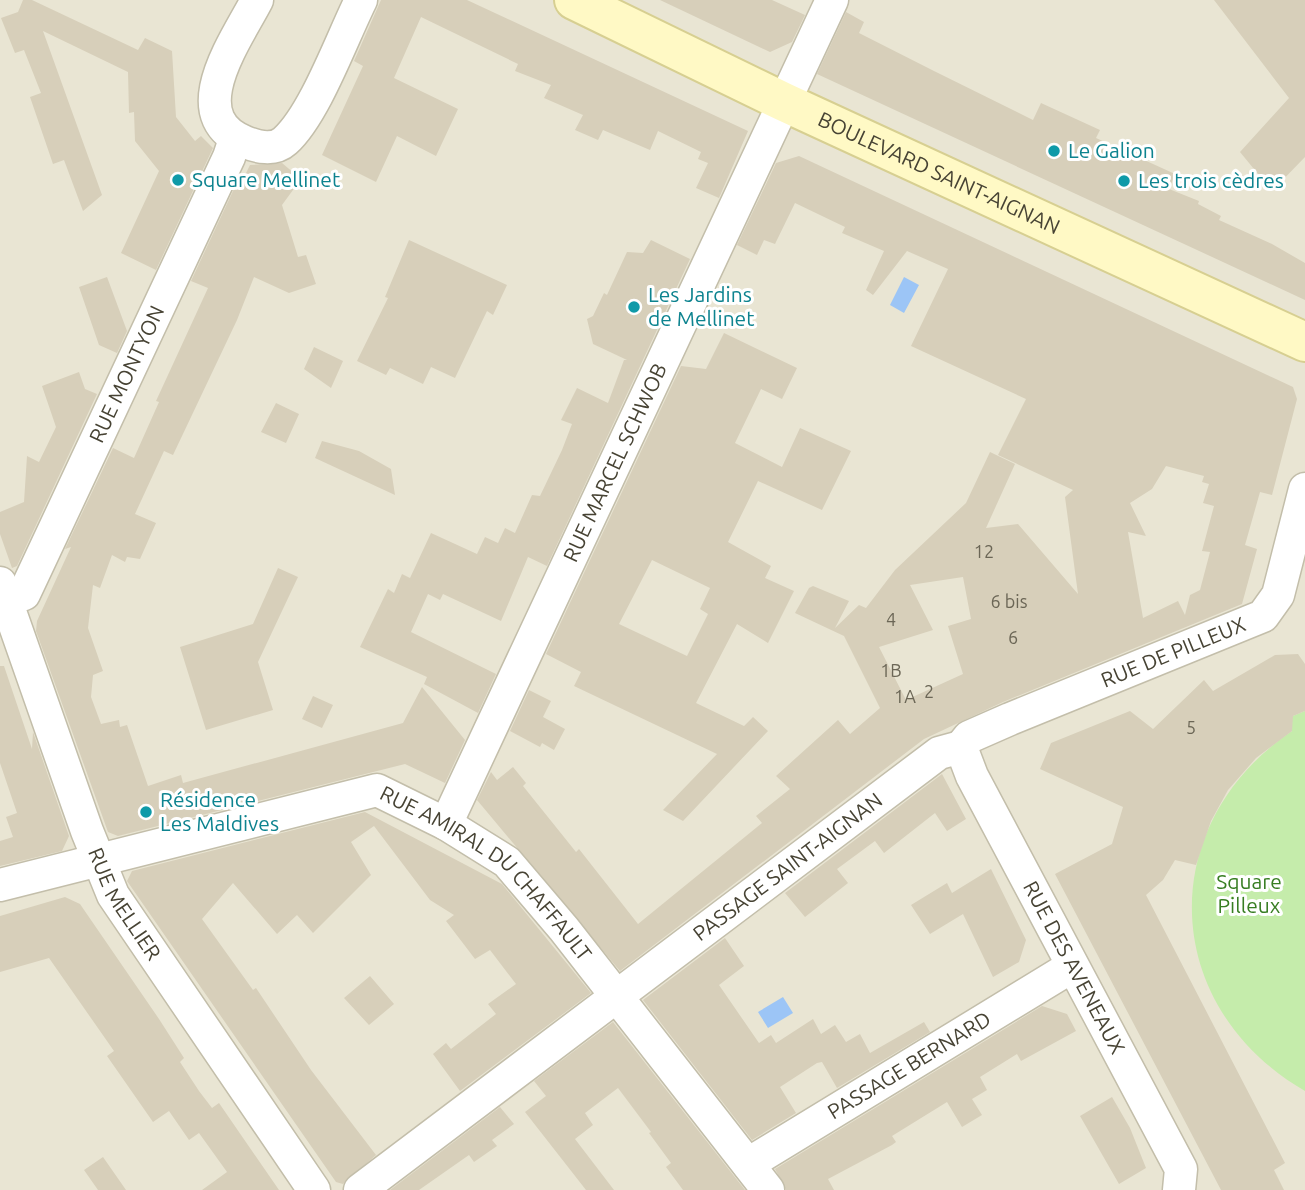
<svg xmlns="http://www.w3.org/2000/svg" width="1305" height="1190" font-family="Ubuntu,sans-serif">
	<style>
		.residential { fill: #e9e5d3 }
		.green { fill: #c5ecab }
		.water { fill: #9cc5f6 }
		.building { fill: #d7cfba; fill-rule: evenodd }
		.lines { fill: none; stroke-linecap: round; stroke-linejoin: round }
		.street-casing { stroke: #c3beaa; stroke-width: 35 }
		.secondary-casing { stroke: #d7cf91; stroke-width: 42 }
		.street { stroke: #fff; stroke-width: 32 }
		.secondary { stroke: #fff9c5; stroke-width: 38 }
		.culture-dot { fill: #0f9aa8; stroke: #fff; stroke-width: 2.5 }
		.labels { text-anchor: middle; stroke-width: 6; stroke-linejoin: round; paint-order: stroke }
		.number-label { font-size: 18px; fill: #6b6656 }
		.culture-label { font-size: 21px; fill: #0d838f; stroke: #fff; text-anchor: start }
		.street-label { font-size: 21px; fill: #474334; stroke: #fff }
		.park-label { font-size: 21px; fill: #387e23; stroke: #fff }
	</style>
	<rect width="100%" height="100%" fill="#f4f2e5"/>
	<!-- residential -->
	<path class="residential" d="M0,0H1305V1190H0Z"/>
	<!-- green -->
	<path class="green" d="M1305,711V1091C1160,1007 1153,825 1292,731L1288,718Z"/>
	<!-- water -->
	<path class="water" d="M904,277L919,285L904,313L890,305Z
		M783,997L793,1013L768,1028L758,1012Z"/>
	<!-- building -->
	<path class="building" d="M23,0H32L138,50L145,38L172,51L176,117L195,141L201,136L213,148L156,270L121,253L159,171L135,141L134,112L129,113L128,72L43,31L102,195L83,211L64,160L53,164L30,97L41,93L24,50L15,53L1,18L18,12Z
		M381,0H467L748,131L719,198L696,188L708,163L698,159L701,152L658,131L650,150L603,130L598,140L575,130L583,115L544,98L551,85L515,71L518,64L421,17L394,78L458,109L436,156L397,136L376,182L322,155L363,66L354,61Z
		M660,0H772L805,15L792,42L770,52Z
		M1214,0H1305V157L1272,191L1240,152L1289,98Z
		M846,12L864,22L859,33L934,71L1033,120L1041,103L1100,130L1096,138L1175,174L1169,189L1199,201L1198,204L1221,216L1219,220L1272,244L1305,263V300L817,74Z
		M799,156L1293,387L1297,399L1272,495L1260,492L1245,545L1257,549L1242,604L1003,702L924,739L620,971L477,800L491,772L497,780L513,767L526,783L523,786L576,852L579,849L638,924L762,823L756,816L790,789L776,776L838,720L850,734L880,708L844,636L795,613L809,588L813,586L849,601L835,628L859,605L866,608L895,570L966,503L990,452L1015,464L986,528L1018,524L1078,594L1065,497L1073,490L998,455L1026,399L911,346L948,269L907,251L873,295L866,290L884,251L842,233L845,227L795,203L775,244L764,240L757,255L737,245L776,163ZM1166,466L1204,476L1202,482L1209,484L1203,503L1214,506L1202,551L1210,552L1200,590L1190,595L1185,615L1178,601L1143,618L1128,532L1146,536L1130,503L1152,489ZM963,577L971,619L948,626L963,674L906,700L879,647L933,630L910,585Z
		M282,163L301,179L282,205L298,257L306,255L316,284L289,293L254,277L237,320L173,455L164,451L135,514L156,523L140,559L127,557L125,562L112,555L100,588L93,585L88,628L103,671L93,675L91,697L101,724L119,720L120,727L127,725L148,786L181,775L183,783L403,723L422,687L465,740L445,783L405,764L118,836L108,832L36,631L37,621L71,547L65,549L113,448L134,458L159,402L156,401L208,288L191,281L240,176L243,179L250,165Z
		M409,240L507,285L493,315L487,311L455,378L431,367L423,384L390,368L386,375L357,361L388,298L385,297Z
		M651,240L690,259L547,566L528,557L501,621L443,594L440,600L428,594L411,632L496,674L478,713L424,684L427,677L360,647L388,589L394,593L402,574L410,578L431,533L477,554L485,537L498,543L505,528L515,533L532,495L540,496L562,450L572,424L561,420L577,388L608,403L624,360H627L593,344L587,319L593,316L604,293L607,295L627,252L643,253Z
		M107,277L127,331L117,353L99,345L79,287Z
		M724,333L797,368L782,399L761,389L735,443L782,467L800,428L851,451L822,510L758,481L728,542L771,566L765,578L794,591L768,643L737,624L696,703L744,726L753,717L768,731L683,821L663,810L717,754L574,686L581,672L546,654L681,366L706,369ZM652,560L710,588L700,609L708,614L687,656L619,624Z
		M314,347L343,361L331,388L304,369Z
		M79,372L85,389L97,394L17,566L12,568L0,534V512L24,502L27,456L39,462L56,427L42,386Z
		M276,403L299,414L286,443L261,432Z
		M322,441L359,451L391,469L395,495L315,458Z
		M278,568L298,577L258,662L273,710L206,730L180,647L253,624Z
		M1298,654L1305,664V711L1293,716L1292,731L1256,758L1228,790L1211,821L1196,865L1175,860L1163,880L1146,895L1285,1163L1274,1170L1284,1190H1221L1055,874L1112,844L1123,807L1040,769L1051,743L1130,711L1153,729L1204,680L1213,691L1275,655Z
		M0,666H4L32,749L33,732L69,836L62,851L0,866V841L13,837L6,817L17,813L0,763Z
		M529,690L551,701L543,717L565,729L554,750L542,743L540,747L510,731Z
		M313,696L333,705L322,728L302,719Z
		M942,774L966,819L947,831L935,813L884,853L875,841L837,869L848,883L805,917L785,893Z
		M365,812L502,884L591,993L460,1091L433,1054L446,1043L451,1049L496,1014L488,1004L516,984L490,950L475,959L446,921L454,915L430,900L374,826L351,842L371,875L313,933L297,915L277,934L233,883L202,919L253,990L256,988L311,1070L376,1155L343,1184L336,1182L127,881L132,871Z
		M991,869L1026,940L1019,962L993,977L963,914L930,934L911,905L947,883L952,893Z
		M65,897L80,904L159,1019L184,1058L180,1062L199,1091L212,1108L219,1103L279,1190H202L227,1172L199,1133L189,1140L169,1111L153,1122L107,1056L114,1051L49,958L0,972V916Z
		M725,938L744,966L719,985L759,1043L771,1035L776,1043L813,1019L821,1034L835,1025L846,1042L860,1034L870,1053L924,1022L930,1032L837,1088L822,1062L817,1063L780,1087L796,1113L752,1140L643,1000Z
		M370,976L394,1004L369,1025L344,998Z
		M1042,1006L1067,1014L1076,1031L1021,1061L1017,1054L980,1077L987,1090L972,1099L982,1115L962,1127L947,1102L892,1136L896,1142L892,1145L828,1179L834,1190H786L775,1169Z
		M613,1022L745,1190H683L666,1167L671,1163L649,1133L651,1132L618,1088L585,1113L593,1125L575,1139L614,1190H586L525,1112L546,1096L534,1081Z
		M1112,1097L1130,1128L1146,1168L1119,1184L1080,1116Z
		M500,1107L514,1124L492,1140L497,1146L474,1162L469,1155L419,1190H390Z
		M103,1157L126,1190H98L84,1170Z"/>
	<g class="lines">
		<!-- street casing -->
		<g class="street-casing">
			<g id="street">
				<path d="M257,0C237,39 180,116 245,142C257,147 274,151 285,141C315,114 342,38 361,0"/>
				<path id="s1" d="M0,583L87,831L113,895L314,1190"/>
				<path id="s2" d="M0,602L24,594L229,157L235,139"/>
				<path id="s3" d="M961,747L972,776L1181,1169L1179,1190"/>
				<path id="s4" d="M961,747L969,737L1010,719L1263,616L1278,595L1305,489"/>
				<path id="s5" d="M446,824L832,0"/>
				<path id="s6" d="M0,885L377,790L446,824L507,862L564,929L768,1190"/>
				<path id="s7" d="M748,1164L1071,967"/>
				<path id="s8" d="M360,1190L939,753L961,747"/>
			</g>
		</g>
		<!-- secondary casing -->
		<g class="secondary-casing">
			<g id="secondary">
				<path id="s9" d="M574,0L784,102L1305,342"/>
			</g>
		</g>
		<!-- street -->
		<use href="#street" class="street"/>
		<!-- secondary -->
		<use href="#secondary" class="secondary"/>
	</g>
	<!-- markers -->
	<g class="culture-dot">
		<circle cx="1054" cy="151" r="7"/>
		<circle cx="178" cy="180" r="7"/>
		<circle cx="1124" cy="181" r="7"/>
		<circle cx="634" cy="307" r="7"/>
		<circle cx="146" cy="812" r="7"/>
	</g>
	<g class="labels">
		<!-- number labels -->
		<g class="number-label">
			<text x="984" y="558">12</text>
			<text x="1009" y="608">6 bis</text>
			<text x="891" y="626">4</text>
			<text x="1013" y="644">6</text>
			<text x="891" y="677">1B</text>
			<text x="929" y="698">2</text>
			<text x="905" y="703">1A</text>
			<text x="1191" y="734">5</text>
		</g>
		<!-- culture labels -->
		<g class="culture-label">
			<text x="1068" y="158">Le Galion</text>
			<text x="192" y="187">Square Mellinet</text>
			<text x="1138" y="188">Les trois cèdres</text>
			<text x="648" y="302">Les Jardins<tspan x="648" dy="24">de Mellinet</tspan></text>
			<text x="160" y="807">Résidence<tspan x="160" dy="24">Les Maldives</tspan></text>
		</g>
		<!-- street labels -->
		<g class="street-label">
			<text dy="7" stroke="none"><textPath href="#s9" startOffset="404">BOULEVARD SAINT-AIGNAN</textPath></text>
			<text dy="7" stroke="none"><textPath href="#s2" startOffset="268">RUE MONTYON</textPath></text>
			<text dy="7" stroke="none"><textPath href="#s5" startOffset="399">RUE MARCEL SCHWOB</textPath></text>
			<text dy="7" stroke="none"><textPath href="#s4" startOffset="234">RUE DE PILLEUX</textPath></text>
			<text dy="7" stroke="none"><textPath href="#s8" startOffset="536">PASSAGE SAINT-AIGNAN</textPath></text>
			<text dy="7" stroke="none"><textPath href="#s6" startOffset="528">RUE AMIRAL DU CHAFFAULT</textPath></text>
			<text dy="7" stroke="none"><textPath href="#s1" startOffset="345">RUE MELLIER</textPath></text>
			<text dy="7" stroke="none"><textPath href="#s3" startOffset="248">RUE DES AVENEAUX</textPath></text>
			<text dy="7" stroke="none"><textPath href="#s7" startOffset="189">PASSAGE BERNARD</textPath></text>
		</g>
		<!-- park labels -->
		<g class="park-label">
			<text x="1249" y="889">Square<tspan x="1249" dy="24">Pilleux</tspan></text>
		</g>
	</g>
</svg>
